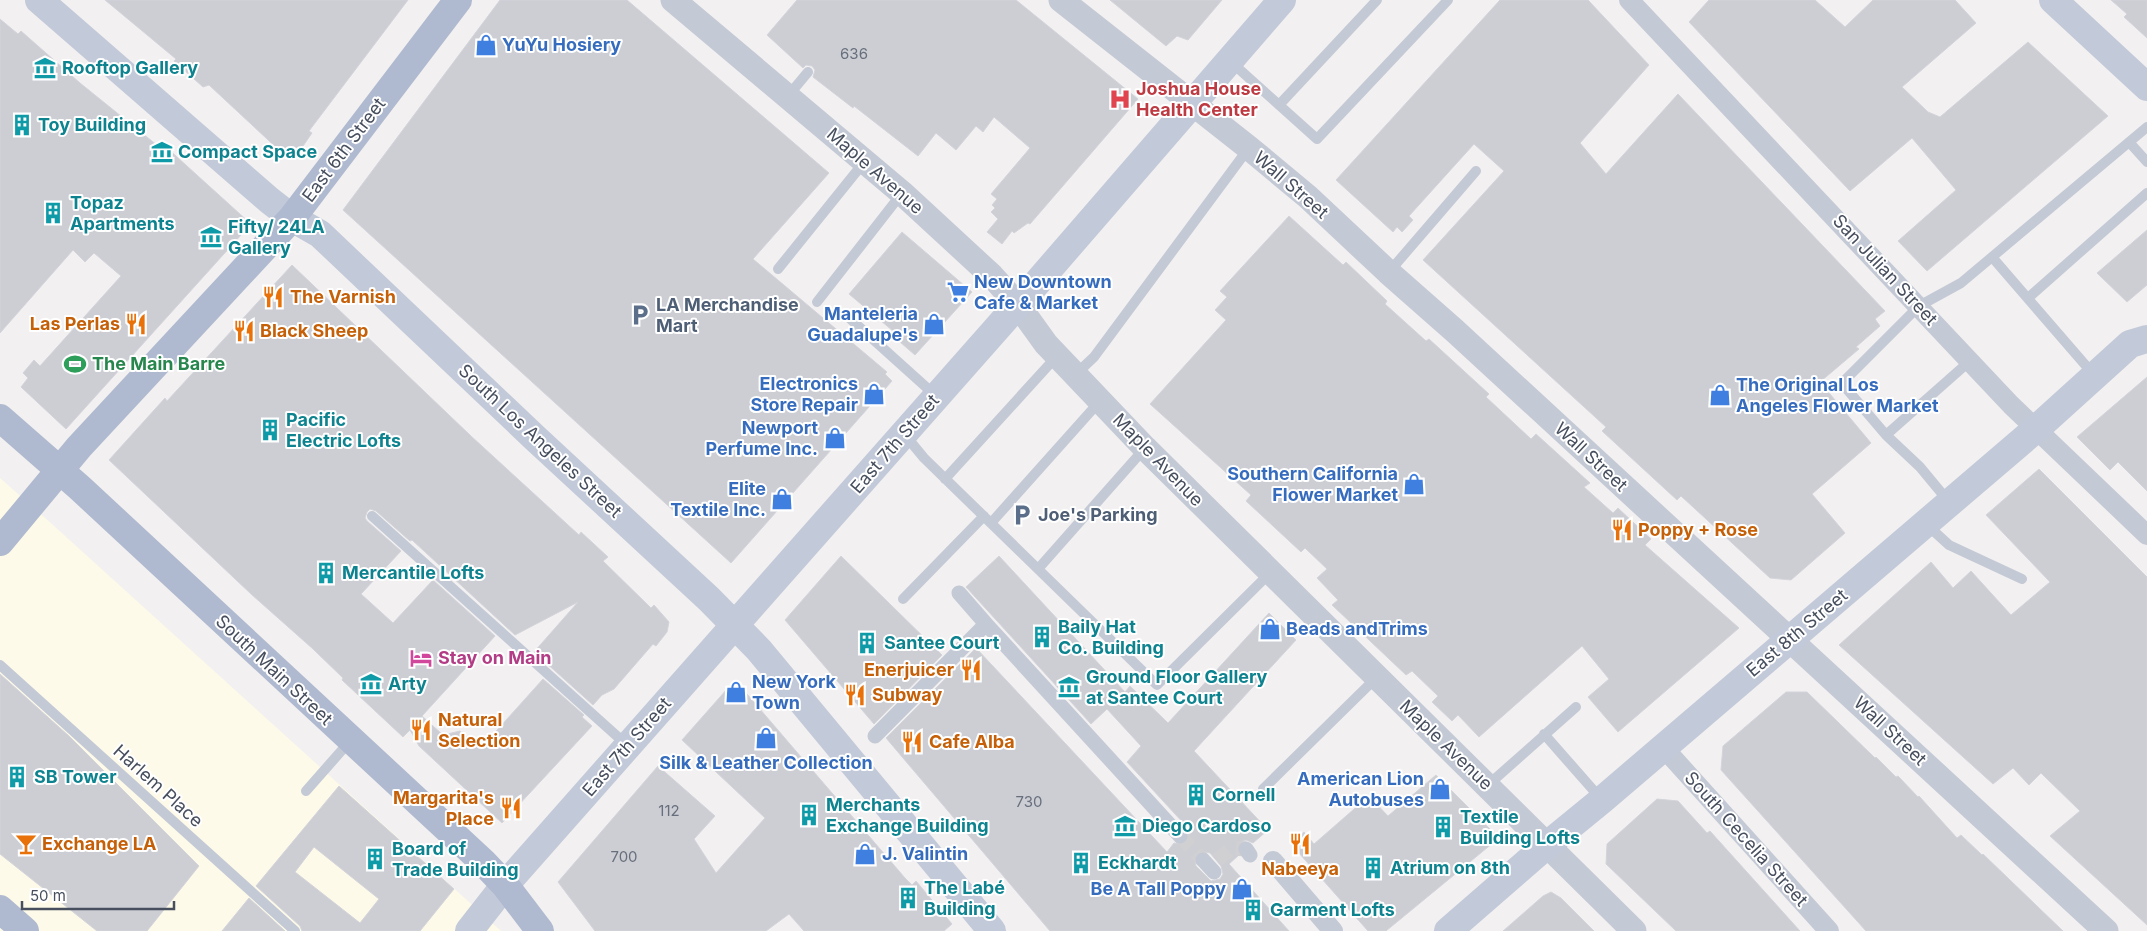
<svg xmlns="http://www.w3.org/2000/svg" width="2147" height="931" font-family="Inter,sans-serif">
	<style>
		.commercial { fill: #fdfae9 }
		.building { fill: #ccced4; stroke: #d4d4db; fill-rule: evenodd }
		.lines { fill: none; stroke-linecap: round; stroke-linejoin: round }
		.pedestrian-tunnel { stroke: #d0d0d3; stroke-width: 15; stroke-dasharray: 15 8; stroke-linecap: butt }
		.service { stroke: #c3c9d5; stroke-width: 10 }
		.pedestrian { stroke: #c3c9d5; stroke-width: 15 }
		.minor { stroke: #c3c9d5; stroke-width: 20 }
		.tertiary { stroke: #c3c9d5; stroke-width: 25 }
		.secondary { stroke: #c2c9d9; stroke-width: 28 }
		.primary { stroke: #afb9cf; stroke-width: 28 }
		.labels { text-anchor: middle; stroke-width: 4; stroke-linejoin: round; paint-order: stroke }
		.number-label { font-size: 15px; fill: #686f7c }
		.shop-label { font-size: 18px; font-weight: bold; fill: #366cbe; stroke: #fff; text-anchor: end }
		.culture-label { font-size: 18px; font-weight: bold; fill: #0d838f; stroke: #fff; text-anchor: start }
		.health-label { font-size: 18px; font-weight: bold; fill: #be3a42; stroke: #fff; text-anchor: start }
		.street-label { font-size: 18px; fill: #474f5e; stroke: #fff }
		.food-label { font-size: 18px; font-weight: bold; fill: #c56008; stroke: #fff; text-anchor: start }
		.service-label { font-size: 18px; font-weight: bold; fill: #4e5e75; stroke: #fff; text-anchor: start }
		.leisure-label { font-size: 18px; font-weight: bold; fill: #27864d; stroke: #fff; text-anchor: start }
		.hotel-label { font-size: 18px; font-weight: bold; fill: #b23c85; stroke: #fff; text-anchor: start }
	</style>
	<rect width="100%" height="100%" fill="#f2f0f0"/>
	<!-- commercial -->
	<path class="commercial" d="M0,478L53,525L501,931H0Z"/>
	<!-- building -->
	<path class="building" d="M105,0H408L309,131L312,133L301,149L281,152L209,85L203,87L174,61L176,59Z
		M500,0H627L829,173L753,259L887,372L885,374L892,381L731,563L343,210Z
		M797,0H1016L1138,99L1030,224L1028,223L1014,233L1012,231L1002,244L987,232L998,219L991,212L995,208L992,205L997,199L991,194L1030,148L994,117L983,132L976,126L956,150L936,133L918,156L854,106L853,108L813,77L815,70L812,66L806,65L803,68L767,35Z
		M1110,0H1222L1188,40L1177,36L1166,46Z
		M1500,0H1588L1649,65L1580,143L1606,174L1678,94L1885,311L1875,319L1880,326L1856,347L1859,349L1820,382L1871,443L1812,494L1845,533L1791,580L1770,578L1681,496L1677,500L1602,431L1606,427L1423,260L1504,171L1474,144L1409,216L1413,220L1402,232L1397,227L1393,232L1336,180Z
		M1709,0H1815L1845,27L1873,0H1955L1976,23L1902,87L1928,112L1940,117L2028,42L2108,116L1927,271L1898,241L1956,190L1912,138L1850,191L1689,22Z
		M2111,0H2147V38L2124,17L2127,14Z
		M0,19L18,34L21,31L80,83L163,150L166,147L251,224L66,429L21,387L28,378L23,373L34,360L40,366L121,276L94,253L85,262L73,250L0,333Z
		M1289,216L1343,265L1346,262L1387,301L1385,304L1426,341L1429,339L1489,394L1486,397L1531,439L1536,434L1590,483L1584,487L1613,513L1618,508L1651,539L1645,545L1739,628L1618,732L1588,697L1609,679L1582,646L1479,737L1458,715L1452,721L1432,702L1438,696L1412,671L1406,675L1332,605L1338,600L1317,578L1327,569L1305,548L1301,552L1246,501L1251,495L1150,404L1226,320L1215,310L1227,297L1220,291Z
		M2147,230V285L2127,302L2097,273Z
		M902,232L972,292L915,355L893,336V331L849,294Z
		M292,265L471,436L579,535L581,532L608,557L603,561L651,608L654,605L669,622L667,632L656,646L653,644L614,689L602,695L593,705L534,652L578,602L515,635L412,540L410,541L376,511L370,509L367,512L365,518L367,521L401,551L361,594L393,623L433,580L495,636L422,716L443,735L460,731L480,749L543,679L584,715L582,717L592,726L502,823L419,746L410,730L403,737L342,680L343,678L313,649L251,594L109,460L165,398L167,401Z
		M2147,377V491L2118,462L2110,470L2077,437Z
		M2039,469L2147,577V925L2050,836L2080,811L2041,773L2029,785L2013,768L1993,784L1839,645L1931,562L1953,588L1971,571L2011,615L2050,582L1986,515Z
		M841,556L942,655L874,724L785,620Z
		M999,556L1125,692L1130,686L1168,723L1269,613L1296,640L1194,751L1268,830L1253,843L1246,840L1240,842L1237,849L1239,855L1229,864L1289,931H1050L886,738L976,648L1167,852L1174,843L1182,845L1189,839V834L1186,829L1187,827L1127,762L1141,746L1107,709L1091,724L966,587ZM1201,851L1210,853L1221,866L1223,874L1220,879L1211,881L1196,866L1194,858Z
		M0,674L69,736L199,866L147,931H97L0,854Z
		M735,680L905,878L912,885L916,881L952,924L944,931H804L789,914L766,931H595L558,882L658,766L715,816L694,839L716,873L765,818L682,740Z
		M1786,692H1807L1875,758L1876,757L1896,777L1898,776L1918,797L1919,796L1957,838L1961,835L1982,855L1983,854L2063,931H1866L1721,770L1723,746Z
		M1436,775L1499,838L1386,931H1368L1290,843L1304,832L1314,844L1369,796L1388,816Z
		M339,786L454,889L420,931H302L300,926L256,886ZM314,847L379,899L360,923L295,872Z
		M1657,799L1678,801L1707,833L1710,831L1800,931H1676L1606,864L1607,844Z
		M1551,892L1561,898L1594,931H1503L1543,896Z
		M249,898L285,931H222Z"/>
	<g class="lines">
		<!-- pedestrian-tunnel -->
		<path class="pedestrian-tunnel" d="M1180,836L1203,860
			M1217,860L1232,848L1246,849"/>
		<!-- service -->
		<path class="service" d="M1230,61L1317,139L1448,0
			M788,96L808,72
			M1279,105L1377,0
			M2129,142L2147,162
			M1992,257L2094,375
			M778,269L865,161
			M1389,272L1476,171
			M2028,298L2147,193
			M817,302L902,193
			M846,315L936,396
			M1076,374L1094,357L1248,149
			M905,435L924,458L1157,685L1270,573
			M1886,435L1845,387L1846,379L1919,306L1961,283L2147,127
			M945,479L1057,356
			M1949,502L1920,467L1886,435L1971,360
			M372,516L628,746
			M991,523L1100,401
			M1926,524L1949,545L2022,579
			M1038,569L1145,448
			M903,599L984,516
			M0,665L295,931
			M1544,734L1602,800
			M1488,785L1576,707
			M1263,789L1376,678
			M306,791L350,741"/>
		<!-- pedestrian -->
		<path class="pedestrian" d="M959,593L986,624
			M875,736L986,624L1180,836
			M1246,849L1250,855
			M1203,860L1214,872"/>
		<!-- minor -->
		<path class="minor" d="M1629,0L2011,405L2147,535
			M1663,747L1829,931
			M1273,861L1333,931"/>
		<!-- tertiary -->
		<path class="tertiary" d="M673,0L902,193L992,276L1018,305L1046,344L1145,448L1634,931
			M1061,0L1249,148L1308,197L1388,272L1455,331L2106,931"/>
		<!-- secondary -->
		<path class="secondary" d="M39,0L269,200L292,218L320,234L535,438L709,599L759,650L992,931
			M2053,0L2147,87
			M469,931L505,885L1036,284L1282,0
			M1448,931L1547,845L1602,800L2036,429L2130,344L2147,339"/>
		<!-- primary -->
		<path class="primary" d="M0,418L80,488L483,862L505,885L540,931
			M0,542L79,447L292,218L458,0
			M0,909L25,931"/>
	</g>
	<!-- icons -->
	<defs>
		<g id="shop-bare" transform="scale(1.725)"><path d="M-5-2.5h2.3a2.7 3.5 0 0 1 5.4 0H5L5.5 6h-11ZM-1.5-2.5h3a1.5 2.3 0 0 0-3 0Z" fill="#3f7fe0" stroke="#fff" stroke-width="2.5" paint-order="stroke"/></g>
		<g id="museum-bare" transform="scale(1.725)"><path d="M0-6L6-3V-2H-6V-3ZM-5-1h2V3h-2ZM-1-1h2V3h-2ZM3-1h2V3H3ZM-6 4H6V6H-6Z" fill="#0f9aa8" stroke="#fff" stroke-width="2.5" paint-order="stroke"/></g>
		<g id="hospital-bare" transform="scale(1.725)"><path d="M-5-5h3v3.5h4V-5h3V5h-3V1.5h-4V5h-3Z" fill="#e0444e" stroke="#fff" stroke-width="2.5" paint-order="stroke"/></g>
		<g id="building-bare" transform="scale(1.725)"><path d="M-4-6H4V6H1V3H-1V6H-4ZM-2.5-4.3h1.7v1.8h-1.7ZM.8-4.3h1.7v1.8H.8ZM-2.5-1h1.7V.8h-1.7ZM.8-1h1.7V.8H.8Z" fill="#0f9aa8" stroke="#fff" stroke-width="2.5" paint-order="stroke"/></g>
		<g id="supermarket-bare" transform="scale(1.725)"><path d="M-6-5.5h2.5l.6 2H6L4.5 2H-2.5L-4.4-4H-6ZM-1.5 3.2a1.3 1.3 0 1 0 .1 0ZM3 3.2a1.3 1.3 0 1 0 .1 0Z" fill="#3f7fe0" stroke="#fff" stroke-width="2.5" paint-order="stroke"/></g>
		<g id="restaurant-bare" transform="scale(1.725)"><path d="M-5-6h1v4h1v-4h1v4h1v-4h1v5L-1.5 .5V6h-2V.5L-5-1ZM5-6V6H3V1.5H1.5Q1.5-4 5-6Z" fill="#e8710a" stroke="#fff" stroke-width="2.5" paint-order="stroke"/></g>
		<g id="parking-bare" transform="scale(1.725)"><path d="M-3.5-5.5H1a3.5 3.5 0 0 1 0 7H-1V5.5H-3.5ZM-1-3.4V-.6H.8a1.4 1.4 0 0 0 0-2.8Z" fill="#5c6f8a" stroke="#fff" stroke-width="2.5" paint-order="stroke"/></g>
		<g id="stadium-bare" transform="scale(1.725)"><path d="M0-5a6.5 5 0 1 0 0 10a6.5 5 0 1 0 0-10ZM-3.5-1.8h7v3.6h-7Z" fill="#2e9e5b" stroke="#fff" stroke-width="2.5" paint-order="stroke"/></g>
		<g id="hotel-bare" transform="scale(1.725)"><path d="M-6-4.5h1.5V1H6V5H4.5V3h-9V5H-6ZM-4 0a1.8 1.8 0 1 1 3.6 0ZM.5 0V-2.5h3Q6-2.5 6 0Z" fill="#d1479c" stroke="#fff" stroke-width="2.5" paint-order="stroke"/></g>
		<g id="bar-bare" transform="scale(1.725)"><path d="M-6-5H6L.8 .8V4.5H3.5V6h-7V4.5H-.8V.8Z" fill="#e8710a" stroke="#fff" stroke-width="2.5" paint-order="stroke"/></g>
	</defs>
	<g fill-rule="evenodd">
		<use href="#shop-bare" x="486" y="45"/>
		<use href="#museum-bare" x="45" y="68"/>
		<use href="#hospital-bare" x="1120" y="99"/>
		<use href="#building-bare" x="22" y="125"/>
		<use href="#museum-bare" x="162" y="152"/>
		<use href="#building-bare" x="53" y="213"/>
		<use href="#museum-bare" x="211" y="237"/>
		<use href="#supermarket-bare" x="958" y="292"/>
		<use href="#restaurant-bare" x="273" y="297"/>
		<use href="#parking-bare" x="640" y="315"/>
		<use href="#restaurant-bare" x="136" y="324"/>
		<use href="#shop-bare" x="934" y="324"/>
		<use href="#restaurant-bare" x="244" y="331"/>
		<use href="#stadium-bare" x="75" y="364"/>
		<use href="#shop-bare" x="874" y="394"/>
		<use href="#shop-bare" x="1720" y="395"/>
		<use href="#building-bare" x="270" y="430"/>
		<use href="#shop-bare" x="835" y="438"/>
		<use href="#shop-bare" x="1414" y="484"/>
		<use href="#shop-bare" x="782" y="499"/>
		<use href="#parking-bare" x="1022" y="515"/>
		<use href="#restaurant-bare" x="1622" y="530"/>
		<use href="#building-bare" x="326" y="573"/>
		<use href="#shop-bare" x="1270" y="629"/>
		<use href="#building-bare" x="1042" y="637"/>
		<use href="#building-bare" x="867" y="643"/>
		<use href="#hotel-bare" x="421" y="658"/>
		<use href="#restaurant-bare" x="971" y="670"/>
		<use href="#museum-bare" x="371" y="684"/>
		<use href="#museum-bare" x="1069" y="687"/>
		<use href="#shop-bare" x="736" y="692"/>
		<use href="#restaurant-bare" x="855" y="695"/>
		<use href="#restaurant-bare" x="421" y="730"/>
		<use href="#shop-bare" x="766" y="738"/>
		<use href="#restaurant-bare" x="912" y="742"/>
		<use href="#building-bare" x="17" y="777"/>
		<use href="#shop-bare" x="1440" y="789"/>
		<use href="#building-bare" x="1196" y="795"/>
		<use href="#restaurant-bare" x="511" y="808"/>
		<use href="#building-bare" x="809" y="815"/>
		<use href="#museum-bare" x="1125" y="826"/>
		<use href="#building-bare" x="1443" y="827"/>
		<use href="#bar-bare" x="26" y="844"/>
		<use href="#restaurant-bare" x="1300" y="844"/>
		<use href="#shop-bare" x="865" y="854"/>
		<use href="#building-bare" x="375" y="859"/>
		<use href="#building-bare" x="1081" y="863"/>
		<use href="#building-bare" x="1373" y="868"/>
		<use href="#shop-bare" x="1242" y="889"/>
		<use href="#building-bare" x="908" y="898"/>
		<use href="#building-bare" x="1253" y="910"/>
	</g>
	<g class="labels">
		<!-- number labels -->
		<g class="number-label">
			<text x="854" y="59">636</text>
			<text x="1029" y="807">730</text>
			<text x="669" y="816">112</text>
			<text x="624" y="862">700</text>
		</g>
		<!-- shop labels -->
		<g class="shop-label">
			<text x="502" y="51" text-anchor="start">YuYu Hosiery</text>
			<text x="974" y="288" text-anchor="start">New Downtown<tspan x="974" dy="21">Cafe &amp; Market</tspan></text>
			<text x="918" y="320">Manteleria<tspan x="918" dy="21">Guadalupe's</tspan></text>
			<text x="858" y="390">Electronics<tspan x="858" dy="21">Store Repair</tspan></text>
			<text x="1736" y="391" text-anchor="start">The Original Los<tspan x="1736" dy="21">Angeles Flower Market</tspan></text>
			<text x="818" y="434">Newport<tspan x="818" dy="21">Perfume Inc.</tspan></text>
			<text x="1398" y="480">Southern California<tspan x="1398" dy="21">Flower Market</tspan></text>
			<text x="766" y="495">Elite<tspan x="766" dy="21">Textile Inc.</tspan></text>
			<text x="1286" y="635" text-anchor="start">Beads andTrims</text>
			<text x="752" y="688" text-anchor="start">New York<tspan x="752" dy="21">Town</tspan></text>
			<text x="766" y="769" text-anchor="middle">Silk &amp; Leather Collection</text>
			<text x="1424" y="785">American Lion<tspan x="1424" dy="21">Autobuses</tspan></text>
			<text x="882" y="860" text-anchor="start">J. Valintin</text>
			<text x="1226" y="895">Be A Tall Poppy</text>
		</g>
		<!-- culture labels -->
		<g class="culture-label">
			<text x="62" y="74">Rooftop Gallery</text>
			<text x="38" y="131">Toy Building</text>
			<text x="178" y="158">Compact Space</text>
			<text x="70" y="209">Topaz<tspan x="70" dy="21">Apartments</tspan></text>
			<text x="228" y="233">Fifty/ 24LA<tspan x="228" dy="21">Gallery</tspan></text>
			<text x="286" y="426">Pacific<tspan x="286" dy="21">Electric Lofts</tspan></text>
			<text x="342" y="579">Mercantile Lofts</text>
			<text x="1058" y="633">Baily Hat<tspan x="1058" dy="21">Co. Building</tspan></text>
			<text x="884" y="649">Santee Court</text>
			<text x="1086" y="683">Ground Floor Gallery<tspan x="1086" dy="21">at Santee Court</tspan></text>
			<text x="388" y="690">Arty</text>
			<text x="34" y="783">SB Tower</text>
			<text x="1212" y="801">Cornell</text>
			<text x="826" y="811">Merchants<tspan x="826" dy="21">Exchange Building</tspan></text>
			<text x="1460" y="823">Textile<tspan x="1460" dy="21">Building Lofts</tspan></text>
			<text x="1142" y="832">Diego Cardoso</text>
			<text x="392" y="855">Board of<tspan x="392" dy="21">Trade Building</tspan></text>
			<text x="1098" y="869">Eckhardt</text>
			<text x="1390" y="874">Atrium on 8th</text>
			<text x="924" y="894">The Labé<tspan x="924" dy="21">Building</tspan></text>
			<text x="1270" y="916">Garment Lofts</text>
		</g>
		<!-- health labels -->
		<g class="health-label">
			<text x="1136" y="95">Joshua House<tspan x="1136" dy="21">Health Center</tspan></text>
		</g>
		<!-- street labels -->
		<g class="street-label">
			<text transform="translate(344 150) rotate(-53)" y="6">East 6th Street</text>
			<text transform="translate(875 171) rotate(41)" y="6">Maple Avenue</text>
			<text transform="translate(1291 185) rotate(41)" y="6">Wall Street</text>
			<text transform="translate(1885 270) rotate(47)" y="6">San Julian Street</text>
			<text transform="translate(540 441) rotate(43)" y="6">South Los Angeles Street</text>
			<text transform="translate(895 444) rotate(-49)" y="6">East 7th Street</text>
			<text transform="translate(1591 457) rotate(43)" y="6">Wall Street</text>
			<text transform="translate(1158 460) rotate(46)" y="6">Maple Avenue</text>
			<text transform="translate(1797 633) rotate(-40)" y="6">East 8th Street</text>
			<text transform="translate(274 670) rotate(43)" y="6">South Main Street</text>
			<text transform="translate(1890 731) rotate(43)" y="6">Wall Street</text>
			<text transform="translate(1446 745) rotate(44)" y="6">Maple Avenue</text>
			<text transform="translate(627 747) rotate(-49)" y="6">East 7th Street</text>
			<text transform="translate(158 786) rotate(42)" y="6">Harlem Place</text>
			<text transform="translate(1746 839) rotate(48)" y="6">South Cecelia Street</text>
		</g>
		<!-- food labels -->
		<g class="food-label">
			<text x="290" y="303">The Varnish</text>
			<text x="120" y="330" text-anchor="end">Las Perlas</text>
			<text x="260" y="337">Black Sheep</text>
			<text x="1638" y="536">Poppy + Rose</text>
			<text x="954" y="676" text-anchor="end">Enerjuicer</text>
			<text x="872" y="701">Subway</text>
			<text x="438" y="726">Natural<tspan x="438" dy="21">Selection</tspan></text>
			<text x="929" y="748">Cafe Alba</text>
			<text x="494" y="804" text-anchor="end">Margarita's<tspan x="494" dy="21">Place</tspan></text>
			<text x="42" y="850">Exchange LA</text>
			<text x="1300" y="875" text-anchor="middle">Nabeeya</text>
		</g>
		<!-- service labels -->
		<g class="service-label">
			<text x="656" y="311">LA Merchandise<tspan x="656" dy="21">Mart</tspan></text>
			<text x="1038" y="521">Joe's Parking</text>
		</g>
		<!-- leisure labels -->
		<g class="leisure-label">
			<text x="92" y="370">The Main Barre</text>
		</g>
		<!-- hotel labels -->
		<g class="hotel-label">
			<text x="438" y="664">Stay on Main</text>
		</g>
	</g>
	<!-- scale -->
	<path d="M22 901v8h152v-8" fill="none" stroke="#474f5e" stroke-width="2.5"/>
	<text x="30" y="901" font-size="15" fill="#474f5e" stroke="#ffffff" stroke-width="4" paint-order="stroke">50 m</text>
</svg>
